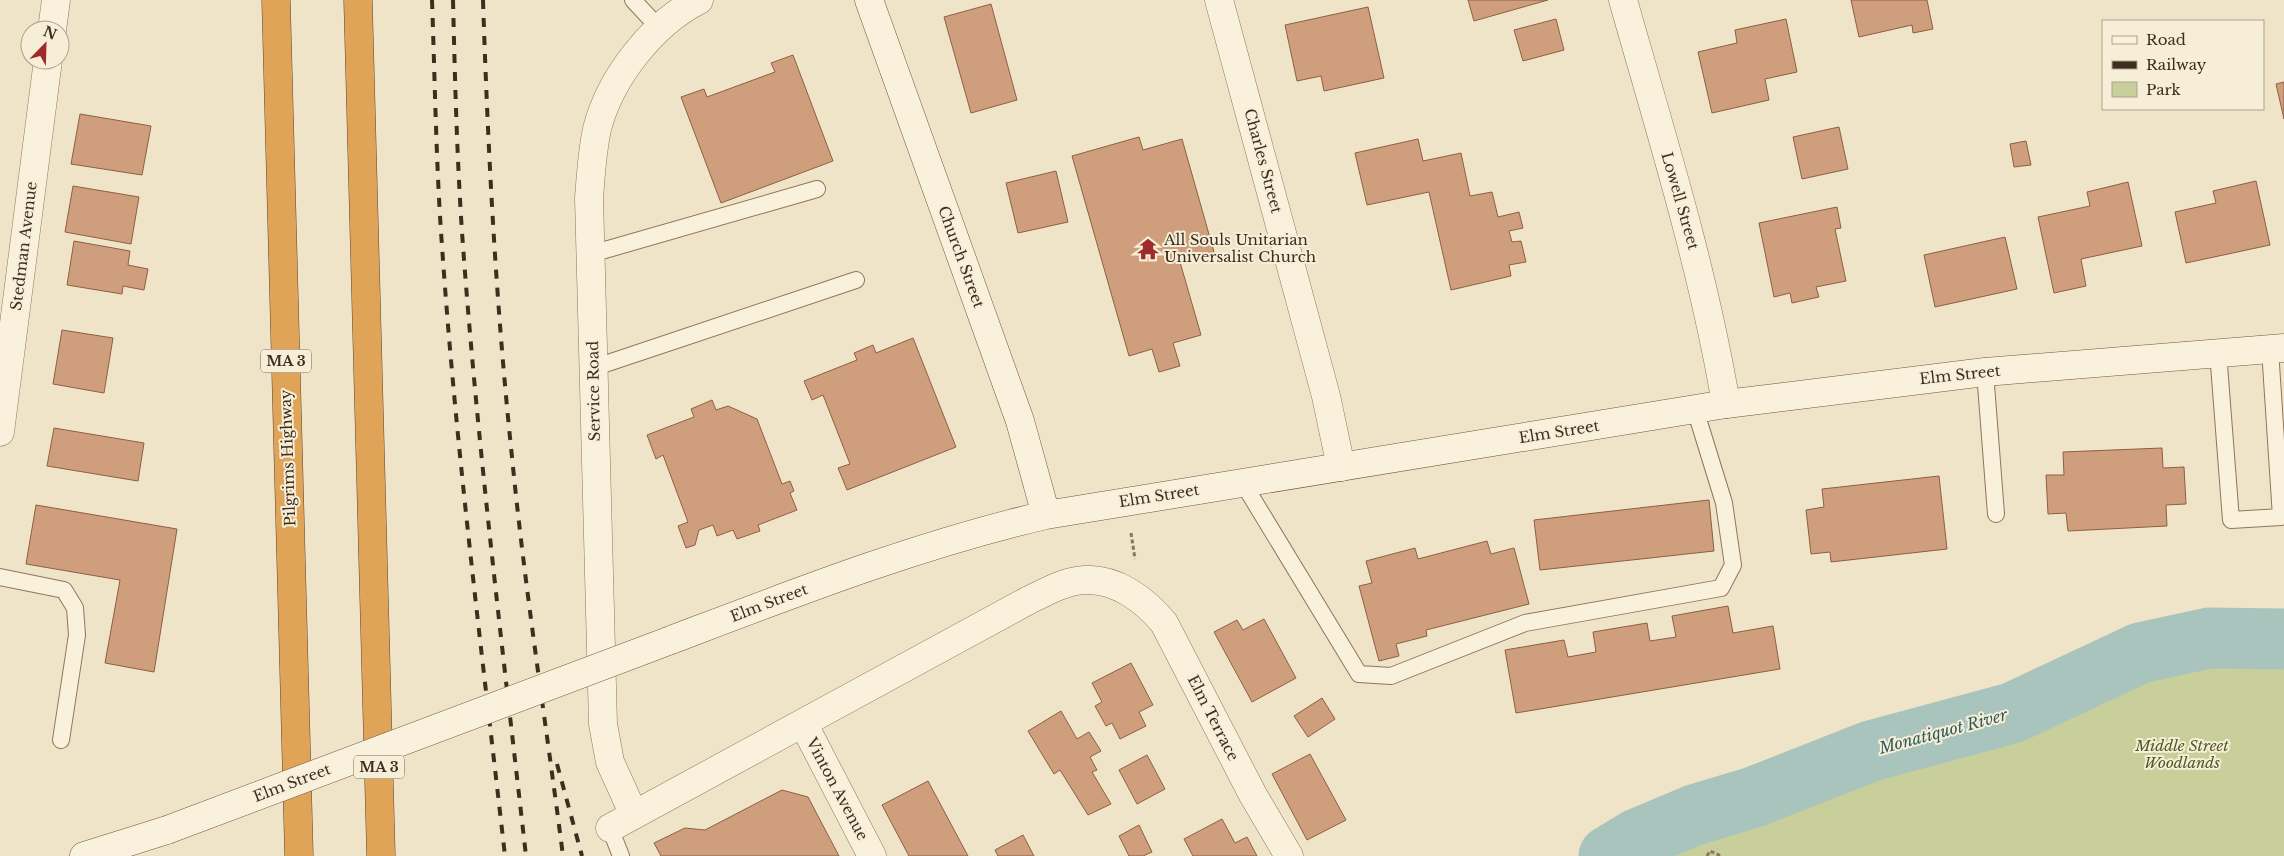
<svg xmlns="http://www.w3.org/2000/svg" width="2284" height="856" font-family="'Libre Baskerville',serif">
	<style>
		.green { fill: #c9cf9b }
		.lines { fill: none; stroke-linecap: round; stroke-linejoin: round }
		.river { stroke: #a9c4bc; stroke-width: 61 }
		.building { fill: #cf9f7d; stroke: #8d5f41 }
		.lane-casing { stroke: #8d765c; stroke-width: 18 }
		.street-casing { stroke: #8d765c; stroke-width: 29 }
		.secondary-casing { stroke: #6f573f; stroke-width: 29 }
		.highway-casing { stroke: #5b4430; stroke-width: 29 }
		.path { stroke: #8d765c; stroke-width: 3; stroke-dasharray: 4 2.5; stroke-linecap: butt }
		.lane { stroke: #faf1dc; stroke-width: 16 }
		.street { stroke: #faf1dc; stroke-width: 28 }
		.secondary { stroke: #faf1dc; stroke-width: 28 }
		.highway { stroke: #e0a458; stroke-width: 28 }
		.rail { stroke: #3d2e20; stroke-width: 4; stroke-dasharray: 9 9; stroke-linecap: butt }
		.secondary-bridge-casing { stroke: #6f573f; stroke-width: 29; stroke-linecap: butt }
		.secondary-bridge { stroke: #faf1dc; stroke-width: 28 }
		.labels { text-anchor: middle; stroke-width: 4; stroke-linejoin: round; paint-order: stroke }
		.shield { fill: #f7eed8; stroke: #756857; stroke-width: 1 }
		.shield-label { font-size: 14px; font-weight: bold; fill: #3d2e20 }
		.street-label { font-size: 15px; fill: #3d2e20; stroke: #f7eed8 }
		.poi-label { font-size: 15px; fill: #3d2e20; stroke: #f7eed8; text-anchor: start }
		.park-label { font-size: 15px; font-style: italic; fill: #4d5a26; stroke: #f7eed8 }
		.water-label { font-size: 16px; font-style: italic; fill: #2f5d5a; stroke: #f7eed8 }
	</style>
	<rect width="100%" height="100%" fill="#f0e4c8"/>
	<!-- green -->
	<path class="green" d="M2209,638L2284,639V856H1609L1871,751Z"/>
	<g class="lines">
		<!-- river -->
		<path class="river" d="M1609,856L1637,839L1694,815L1754,797L1871,751L2012,713L2140,653L2209,638L2284,639"/>
	</g>
	<!-- building -->
	<path class="building" d="M1468,0H1548L1474,21Z
		M1851,0H1927L1933,29L1913,33L1912,25L1859,37Z
		M991,4L1017,100L971,113L944,17Z
		M1368,7L1384,78L1324,91L1321,76L1297,81L1285,25Z
		M1556,19L1564,50L1523,61L1514,30Z
		M1786,19L1797,72L1765,79L1769,100L1712,113L1698,52L1737,43L1735,30Z
		M793,55L833,161L721,203L681,97L704,89L707,97L775,72L771,63Z
		M2284,82V119L2276,84Z
		M80,114L151,126L142,175L71,164Z
		M1839,127L1848,169L1802,179L1793,137Z
		M1139,137L1143,150L1182,139L1214,252L1180,262L1201,335L1173,343L1180,366L1159,372L1152,349L1129,356L1072,156Z
		M1418,139L1423,161L1461,153L1470,196L1492,192L1498,217L1519,212L1523,228L1509,231L1512,242L1521,241L1526,262L1509,265L1511,276L1451,290L1429,192L1367,205L1355,153Z
		M2026,141L2031,165L2014,167L2010,144Z
		M1056,171L1068,222L1018,233L1006,183Z
		M2256,181L2270,245L2186,263L2175,212L2216,203L2213,191Z
		M2128,182L2142,246L2081,259L2086,286L2054,293L2038,217L2090,206L2087,192Z
		M73,186L139,197L131,244L65,232Z
		M1837,207L1841,228L1835,229L1846,281L1816,287L1819,297L1792,303L1790,293L1774,297L1759,223Z
		M2005,237L2017,289L1935,307L1924,255Z
		M74,241L130,251L128,265L148,269L144,290L123,286L122,294L67,285Z
		M62,330L113,338L104,393L53,384Z
		M913,338L956,447L847,490L838,468L850,464L823,395L812,400L804,381L857,360L854,353L873,345L876,353Z
		M712,400L716,410L728,406L757,419L782,484L790,481L794,491L790,493L797,510L758,525L760,531L737,539L733,530L717,536L713,525L699,530L695,545L686,548L678,526L688,522L663,455L656,459L647,435L694,417L691,409Z
		M54,428L144,443L138,481L47,466Z
		M2162,448L2163,468L2184,467L2186,504L2166,505L2167,526L2068,531L2066,513L2048,514L2046,475H2064L2063,452Z
		M1939,476L1947,549L1831,562L1830,552L1811,554L1806,510L1824,507L1822,489Z
		M1709,500L1714,551L1540,570L1534,520Z
		M36,505L177,529L154,672L105,663L120,580L26,564Z
		M1487,541L1491,554L1514,548L1529,604L1426,630L1427,636L1396,644L1399,656L1379,661L1359,586L1372,583L1366,561L1415,548L1418,559Z
		M1728,606L1733,633L1773,626L1780,669L1516,713L1505,650L1564,640L1568,657L1596,652L1593,632L1647,623L1650,641L1676,637L1672,616Z
		M1264,619L1296,678L1252,702L1214,632L1237,620L1243,630Z
		M1131,663L1153,705L1139,712L1146,726L1120,739L1112,723L1106,726L1095,706L1102,702L1092,683Z
		M1322,698L1335,719L1308,737L1294,716Z
		M1061,711L1077,739L1089,732L1101,751L1090,757L1097,770L1092,772L1111,804L1088,815L1060,770L1054,774L1028,731Z
		M1310,754L1346,820L1307,840L1272,774Z
		M1147,755L1165,789L1137,804L1119,770Z
		M928,781L968,856H909L882,805Z
		M782,790L808,797L839,856H661L654,843L685,828L705,830Z
		M1222,819L1235,843L1247,837L1257,856H1193L1184,839Z
		M1139,825L1152,852L1143,856H1129L1119,836Z
		M1023,835L1034,856H998L995,850Z"/>
	<g class="lines">
		<!-- lane casing -->
		<g class="lane-casing">
			<path id="lane" d="M633,0L660,29
				M591,254L817,189
				M2218,352L2231,520L2281,517L2270,349
				M593,368L856,280
				M1985,372L1996,514
				M1243,483L1359,674L1391,676L1525,623L1721,588L1733,565L1724,503L1695,409
				M0,577L64,590L75,608L77,635L61,740
				M610,828L621,856"/>
		</g>
		<!-- street casing -->
		<g class="street-casing">
			<path id="street" d="M1219,0L1326,396L1341,467
				M1623,0C1661,134 1703,267 1726,404
				M52,30L56,0
				M0,432L48,60
				M803,723L872,856
				M634,815L610,762L603,724L589,198C591,174 592,152 597,129C610,78 652,24 699,0
				M610,828L1029,600C1046,592 1065,581 1084,580C1116,578 1145,600 1164,623L1253,795L1289,856"/>
		</g>
		<!-- secondary casing -->
		<g class="secondary-casing">
			<path id="secondary" d="M869,0L1020,421L1046,515
				M671,640C795,593 917,545 1046,515L1726,404L1985,372L2284,348
				M84,856L167,830"/>
		</g>
		<!-- highway casing -->
		<g class="highway-casing">
			<path id="highway" d="M276,0L299,856
				M358,0L381,856"/>
		</g>
		<!-- path -->
		<path class="path" d="M1131,533L1135,559
			M1707,856L1710,851L1721,856"/>
		<!-- lane -->
		<use href="#lane" class="lane"/>
		<!-- street -->
		<use href="#street" class="street"/>
		<!-- secondary -->
		<use href="#secondary" class="secondary"/>
		<!-- highway -->
		<use href="#highway" class="highway"/>
		<!-- rail -->
		<path class="rail" d="M432,0C435,82 436,164 442,246C456,450 482,653 505,856
			M453,0C455,82 457,164 463,246C478,450 503,653 526,856
			M483,0C488,153 496,305 512,457C525,590 546,723 563,856
			M557,764L582,856"/>
		<!-- secondary-bridge casing -->
		<g class="secondary-bridge-casing">
			<path id="secondary-bridge" d="M167,830L671,640"/>
		</g>
		<!-- secondary-bridge -->
		<use href="#secondary-bridge" class="secondary-bridge"/>
	</g>
	<!-- icons -->
	<defs>
		<g id="temple-bare" transform="scale(1.725)"><path d="M0-6L5-2H3V0L6.5 2.5H4V6H1.5V3h-3V6H-4V2.5H-6.5L-3 0V-2H-5Z" fill="#9e2a2b" stroke="#f7eed8" stroke-width="2.5" paint-order="stroke"/></g>
	</defs>
	<g fill-rule="evenodd">
		<use href="#temple-bare" x="1148" y="249"/>
	</g>
	<g class="labels">
		<!-- shield labels -->
		<g class="shield">
			<rect x="261" y="349.5" width="50" height="23" rx="4"/>
			<rect x="354" y="755.5" width="50" height="23" rx="4"/>
		</g>
		<g class="shield-label">
			<text x="286" y="366">MA 3</text>
			<text x="379" y="772">MA 3</text>
		</g>
		<!-- street labels -->
		<g class="street-label">
			<text transform="translate(1263 161) rotate(75)" y="5">Charles Street</text>
			<text transform="translate(1680 201) rotate(74)" y="5">Lowell Street</text>
			<text transform="translate(24 246) rotate(-83)" y="5">Stedman Avenue</text>
			<text transform="translate(961 257) rotate(70)" y="5">Church Street</text>
			<text transform="translate(1960 375) rotate(-6)" y="5">Elm Street</text>
			<text transform="translate(594 391) rotate(-91)" y="5">Service Road</text>
			<text transform="translate(1559 432) rotate(-9)" y="5">Elm Street</text>
			<text transform="translate(288 458) rotate(-92)" y="5">Pilgrims Highway</text>
			<text transform="translate(1159 496) rotate(-9)" y="5">Elm Street</text>
			<text transform="translate(769 603) rotate(-21)" y="5">Elm Street</text>
			<text transform="translate(1213 718) rotate(63)" y="5">Elm Terrace</text>
			<text transform="translate(292 783) rotate(-21)" y="5">Elm Street</text>
			<text transform="translate(837 789) rotate(62)" y="5">Vinton Avenue</text>
		</g>
		<!-- poi labels -->
		<g class="poi-label">
			<text x="1164" y="245">All Souls Unitarian<tspan x="1164" dy="17">Universalist Church</tspan></text>
		</g>
		<!-- park labels -->
		<g class="park-label">
			<text x="2182" y="751">Middle Street<tspan x="2182" dy="17">Woodlands</tspan></text>
		</g>
		<!-- water labels -->
		<g class="water-label">
			<text transform="translate(1943 731) rotate(-15)" y="6">Monatiquot River</text>
		</g>
	</g>
	<!-- legend -->
	<rect x="2102" y="20" width="162" height="90" fill="#f7eed8" stroke="#ada18e"/>
	<rect x="2112" y="36" width="25" height="8" fill="#faf1dc" stroke="#ada18e"/>
	<text x="2146" y="45" font-size="15" fill="#3d2e20">Road</text>
	<rect x="2112" y="61" width="25" height="8" fill="#3d2e20" stroke="#ada18e"/>
	<text x="2146" y="70" font-size="15" fill="#3d2e20">Railway</text>
	<rect x="2112" y="82" width="25" height="15" fill="#c9cf9b" stroke="#ada18e"/>
	<text x="2146" y="95" font-size="15" fill="#3d2e20">Park</text>
	<!-- north arrow -->
	<g transform="translate(45 45) rotate(23)"><circle r="24" fill="#f7eed8" stroke="#ada18e"/>
	<path d="M0-4L9 19L0 12L-9 19Z" fill="#9e2a2b"/>
	<text y="-8" font-size="14" font-weight="bold" text-anchor="middle" fill="#3d2e20">N</text>
	</g>
</svg>
